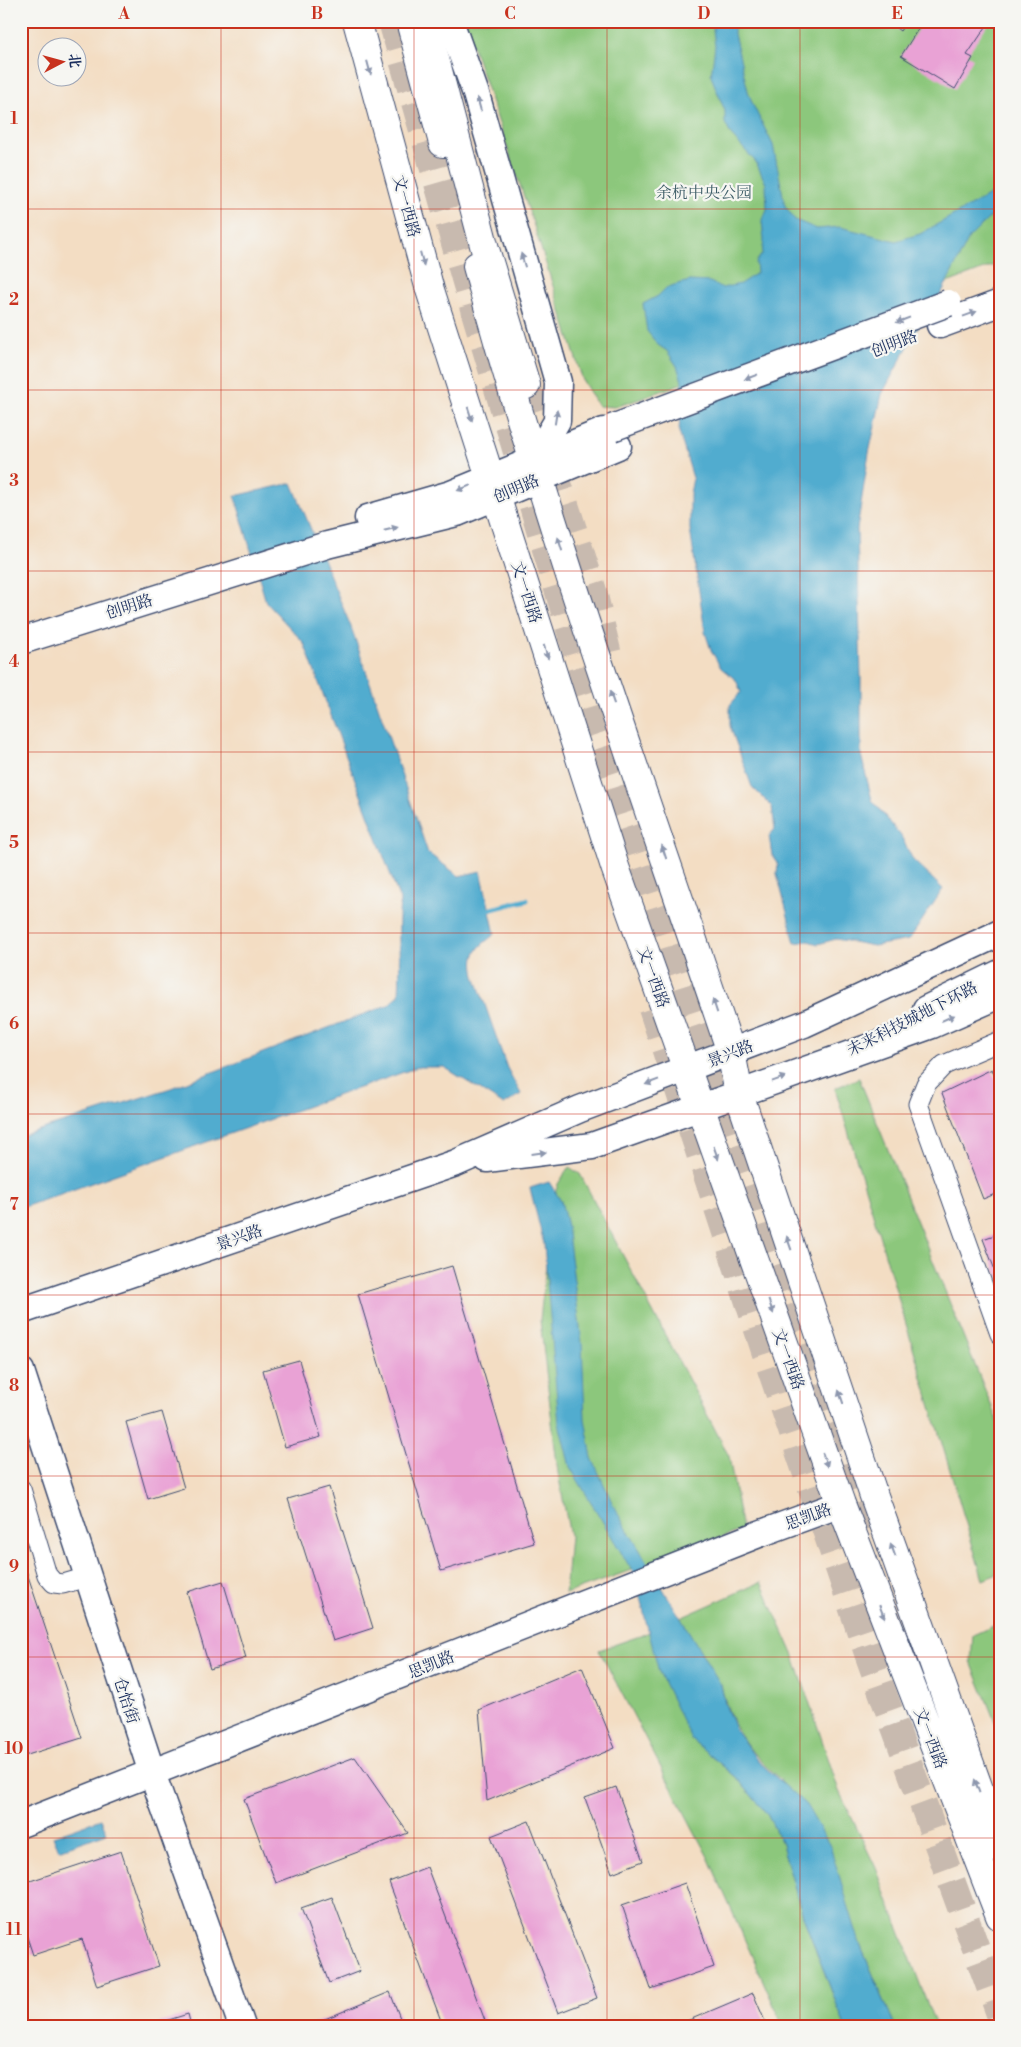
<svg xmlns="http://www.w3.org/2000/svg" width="1021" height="2047" font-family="'Libre Bodoni','Noto Serif SC',serif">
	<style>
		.green { fill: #8cc77c; stroke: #547b6d }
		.water { fill: #51accf; stroke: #366e96 }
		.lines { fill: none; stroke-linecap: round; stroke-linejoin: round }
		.stream { stroke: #51accf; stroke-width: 5 }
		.building { fill: #e9a2d5 }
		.highway-tunnel { stroke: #c8baaf; stroke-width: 28; stroke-dasharray: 28 14; stroke-linecap: butt }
		.street-casing { stroke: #3b496d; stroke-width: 21 }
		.secondary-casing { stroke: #3b496d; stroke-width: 29 }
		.primary-casing { stroke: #3b496d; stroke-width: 30 }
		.highway-casing { stroke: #3b496d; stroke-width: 30 }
		.street { stroke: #fff; stroke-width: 19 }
		.secondary { stroke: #fff; stroke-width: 26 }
		.primary { stroke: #fff; stroke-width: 28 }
		.highway { stroke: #fff; stroke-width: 28 }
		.secondary-bridge-casing { stroke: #3b496d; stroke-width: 29; stroke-linecap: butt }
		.secondary-bridge { stroke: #fff; stroke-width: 26 }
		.oneway { fill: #8d97ae }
		.grid { fill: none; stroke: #c8321e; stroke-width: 1; stroke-opacity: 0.55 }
		.labels { text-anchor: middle; stroke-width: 4.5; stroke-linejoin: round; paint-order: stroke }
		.park-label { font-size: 16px; fill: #3d5d67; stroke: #f6f6f2 }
		.street-label { font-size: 16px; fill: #1b2f5e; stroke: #f6f6f2 }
		.neatline { fill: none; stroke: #c8321e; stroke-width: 2 }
		.grid-label { font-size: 16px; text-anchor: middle; font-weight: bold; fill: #c8321e }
	</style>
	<rect width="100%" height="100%" fill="#f6f6f2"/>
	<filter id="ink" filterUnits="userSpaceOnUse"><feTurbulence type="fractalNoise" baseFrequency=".02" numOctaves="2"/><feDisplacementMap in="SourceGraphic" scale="10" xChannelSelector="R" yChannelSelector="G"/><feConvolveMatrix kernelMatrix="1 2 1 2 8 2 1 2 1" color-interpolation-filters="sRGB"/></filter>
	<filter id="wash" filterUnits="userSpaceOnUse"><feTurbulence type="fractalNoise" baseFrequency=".0096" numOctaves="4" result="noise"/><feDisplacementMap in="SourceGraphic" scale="20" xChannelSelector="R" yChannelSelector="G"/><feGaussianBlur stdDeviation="1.12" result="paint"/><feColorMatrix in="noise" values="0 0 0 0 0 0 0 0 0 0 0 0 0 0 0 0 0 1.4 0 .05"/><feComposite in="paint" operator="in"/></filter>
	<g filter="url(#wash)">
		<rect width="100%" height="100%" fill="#f3ddc3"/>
		<!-- green -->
		<path class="green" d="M464,21H1000V263L643,398L615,407L598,406L583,381L534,226Z
			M859,1078L1000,1427V1573L983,1580L835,1088Z
			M569,1167L580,1174L729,1456L742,1530L565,1594L570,1536L558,1473L540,1320L553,1200L558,1184Z
			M761,1582L794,1656L839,1791L876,1868L936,2026H895L861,1947L780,1779C748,1752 730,1726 721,1685L691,1739L737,1778L767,1814L781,1841L804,1919L845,2026H783L708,1857L599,1650L640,1636Z
			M1000,1623V1734L971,1662L973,1635Z"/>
		<!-- water -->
		<path class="water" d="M712,21H734V34L748,91L753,105L773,145L785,206L795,220L817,229L840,227L896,241L920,234L1000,189V212L988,219L969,238L942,292L920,324L882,394L869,453L857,529L861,678V755L872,800L901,836L913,860L943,889L909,940L874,946L836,939L818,944L808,941L795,943L777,874L778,864L772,855L769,836L775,829L772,807L752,787L730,726V705L741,692L736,680L721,668L711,650L705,632L690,529V494L693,478L679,432L682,381L677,366L667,351L658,345L647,331L643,304L658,296L666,288L674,285L690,281L710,282L722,288L740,284L757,273L756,262L762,254L764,240L762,221L767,210L766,184L756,162L731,135L725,123V111L711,76L715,46Z
			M292,483L351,627L428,853L459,876L481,871L495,934C477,948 470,953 475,976L507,1068L521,1094L504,1105L444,1067H418L21,1208V1136L171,1088L388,1005L399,995C401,963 397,932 400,900L304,643L266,602L235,496Z
			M549,1182L561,1201L567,1226L582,1343L585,1419L592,1458L615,1509L721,1685L725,1704L735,1729L757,1760L806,1805L830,1846L861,1947L895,2026H845L804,1919L781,1841L767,1814L737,1778L691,1739L659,1672L634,1574L570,1467L559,1423L544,1244L530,1188Z
			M101,1819L107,1833L59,1850L53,1836Z"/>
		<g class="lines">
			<!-- stream -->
			<path class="stream" d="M484,911L527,900"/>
		</g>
		<g id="blocks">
			<!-- building -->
			<path class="building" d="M887,21H907L900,31Z
				M923,21H990L967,55L973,58L955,89L901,56Z
				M992,1069L1000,1090V1192L983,1199L942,1093Z
				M1000,1233V1283L983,1239Z
				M452,1266L534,1543L441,1571L358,1294Z
				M299,1360L321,1437L285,1447L263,1370Z
				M162,1412L184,1488L148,1499L126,1422Z
				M329,1487L373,1628L333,1641L288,1499Z
				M21,1555L82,1738L21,1757Z
				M223,1581L246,1658L210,1669L187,1592Z
				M582,1667L615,1748L487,1801L479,1710Z
				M355,1757L408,1833L276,1883L244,1799Z
				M616,1787L643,1861L612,1873L585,1798Z
				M529,1821L597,1998L558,2013L491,1836Z
				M121,1851L159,1966L97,1986L82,1939L33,1955L21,1919V1884Z
				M427,1867L487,2026H443L389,1882Z
				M685,1883L714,1967L651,1989L622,1905Z
				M332,1897L360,1971L329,1983L301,1908Z
				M390,1992L403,2026H308Z
				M753,1993L767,2026H675Z
				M188,2014L191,2026H152V2025Z"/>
		</g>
	</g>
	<g filter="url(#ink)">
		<use href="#blocks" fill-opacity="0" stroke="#3b496d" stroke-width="1"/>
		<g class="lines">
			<!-- highway-tunnel -->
			<path class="highway-tunnel" d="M392,21L466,282L600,729L695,1023L868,1541
				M526,385L593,591L610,664
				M652,1008L770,1366L869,1656L1000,2014"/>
			<!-- street casing -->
			<g class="street-casing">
				<path id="street" d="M1000,1041L944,1065L926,1084L918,1104L1000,1334
					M21,1489L47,1575L54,1583L63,1584L87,1577"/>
			</g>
			<!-- secondary casing -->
			<g class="secondary-casing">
				<path id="secondary" d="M450,21L476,94L558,382L557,421L534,460
					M940,325L1000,303
					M368,518L451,494L604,431
					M21,641L327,545L457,513L618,446
					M926,1009L1000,973
					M487,1159L592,1146L932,1025L1000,995
					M21,1311L456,1163L580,1109L804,1024L1000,933
					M21,1371L152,1773L242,2026
					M21,1824L759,1534L841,1504"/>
			</g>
			<!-- primary casing -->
			<g class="primary-casing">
				<path id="primary" d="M357,21L430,290L615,867L841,1504L1000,1916
					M410,21L443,143
					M477,266C549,532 643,791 731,1052L739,1094L874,1496L1000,1848"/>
			</g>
			<!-- highway casing -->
			<g class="highway-casing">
				<path id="highway" d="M425,21L485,249L526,385"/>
			</g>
			<!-- street -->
			<use href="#street" class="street"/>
			<!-- secondary -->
			<use href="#secondary" class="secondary"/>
			<!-- primary -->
			<use href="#primary" class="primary"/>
			<!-- highway -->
			<use href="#highway" class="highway"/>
			<!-- secondary-bridge casing -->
			<g class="secondary-bridge-casing">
				<path id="secondary-bridge" d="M612,428L948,303"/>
			</g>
			<!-- secondary-bridge -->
			<use href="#secondary-bridge" class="secondary-bridge"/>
		</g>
		<!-- one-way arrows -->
		<defs><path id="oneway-solid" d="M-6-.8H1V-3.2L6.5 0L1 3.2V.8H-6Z" transform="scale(1.25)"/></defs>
		<g class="oneway">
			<use href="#oneway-solid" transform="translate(369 68) rotate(75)"/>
			<use href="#oneway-solid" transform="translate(479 104) rotate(-106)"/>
			<use href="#oneway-solid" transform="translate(422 259) rotate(75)"/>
			<use href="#oneway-solid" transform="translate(523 260) rotate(-106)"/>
			<use href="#oneway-solid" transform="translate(970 314) rotate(-20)"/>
			<use href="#oneway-solid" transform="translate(903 320) rotate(159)"/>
			<use href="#oneway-solid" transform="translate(751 377) rotate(159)"/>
			<use href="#oneway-solid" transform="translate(470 414) rotate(72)"/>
			<use href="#oneway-solid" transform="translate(556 417) rotate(-81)"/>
			<use href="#oneway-solid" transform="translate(464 488) rotate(158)"/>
			<use href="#oneway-solid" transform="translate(391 529) rotate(-14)"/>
			<use href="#oneway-solid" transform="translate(560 544) rotate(-107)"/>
			<use href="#oneway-solid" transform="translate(546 652) rotate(72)"/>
			<use href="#oneway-solid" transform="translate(612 698) rotate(-109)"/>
			<use href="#oneway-solid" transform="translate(664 852) rotate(-108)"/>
			<use href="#oneway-solid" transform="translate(715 1006) rotate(-108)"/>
			<use href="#oneway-solid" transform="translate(948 1018) rotate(-24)"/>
			<use href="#oneway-solid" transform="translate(779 1079) rotate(-20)"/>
			<use href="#oneway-solid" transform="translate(652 1082) rotate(159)"/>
			<use href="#oneway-solid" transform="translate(539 1153) rotate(-7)"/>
			<use href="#oneway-solid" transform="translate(716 1153) rotate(70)"/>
			<use href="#oneway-solid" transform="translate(789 1243) rotate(-109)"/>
			<use href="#oneway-solid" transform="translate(771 1307) rotate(70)"/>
			<use href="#oneway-solid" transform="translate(841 1397) rotate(-109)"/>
			<use href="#oneway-solid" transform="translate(825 1460) rotate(70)"/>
			<use href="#oneway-solid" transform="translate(893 1550) rotate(-110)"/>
			<use href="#oneway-solid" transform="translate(882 1612) rotate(69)"/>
			<use href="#oneway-solid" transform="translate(977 1786) rotate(-110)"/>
		</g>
	</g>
	<!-- grid -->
	<path class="grid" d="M221,21V2026M414,21V2026M607,21V2026M800,21V2026M21,209H1000M21,390H1000M21,571H1000M21,752H1000M21,933H1000M21,1114H1000M21,1295H1000M21,1476H1000M21,1657H1000M21,1838H1000"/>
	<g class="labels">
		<!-- park labels -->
		<g class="park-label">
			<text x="704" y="198">余杭中央公园</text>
		</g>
		<!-- street labels -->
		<g class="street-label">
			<text transform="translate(407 206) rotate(75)" y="6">文一西路</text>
			<text transform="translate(894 343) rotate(-21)" y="6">创明路</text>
			<text transform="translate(516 488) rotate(-23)" y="6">创明路</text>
			<text transform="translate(527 592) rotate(72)" y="6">文一西路</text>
			<text transform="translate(129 606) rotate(-18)" y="6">创明路</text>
			<text transform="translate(654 977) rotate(70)" y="6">文一西路</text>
			<text transform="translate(912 1018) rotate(-27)" y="6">未来科技城地下环路</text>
			<text transform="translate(730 1053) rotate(-21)" y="6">景兴路</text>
			<text transform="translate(239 1237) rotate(-19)" y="6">景兴路</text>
			<text transform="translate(789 1359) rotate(70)" y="6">文一西路</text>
			<text transform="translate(808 1516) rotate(-20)" y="6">思凯路</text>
			<text transform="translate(431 1664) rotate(-22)" y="6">思凯路</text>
			<text transform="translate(127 1700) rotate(72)" y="6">仓怡街</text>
			<text transform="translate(931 1738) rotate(69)" y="6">文一西路</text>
		</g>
	</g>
	<!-- margin -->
	<rect width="1021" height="2047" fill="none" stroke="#f6f6f2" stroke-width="55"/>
	<!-- north arrow -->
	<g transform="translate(62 62) rotate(84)"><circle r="24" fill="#f6f6f2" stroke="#9ea6b7"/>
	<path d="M0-4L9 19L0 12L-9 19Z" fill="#c8321e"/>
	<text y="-8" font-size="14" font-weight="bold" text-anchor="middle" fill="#1b2f5e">北</text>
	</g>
	<rect x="28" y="28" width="966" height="1992" class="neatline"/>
	<g class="grid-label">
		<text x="124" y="19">A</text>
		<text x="317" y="19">B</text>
		<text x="510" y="19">C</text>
		<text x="704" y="19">D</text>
		<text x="897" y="19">E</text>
		<text x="14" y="124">1</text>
		<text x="14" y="305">2</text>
		<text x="14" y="486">3</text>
		<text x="14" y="667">4</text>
		<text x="14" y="848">5</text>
		<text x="14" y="1029">6</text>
		<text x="14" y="1210">7</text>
		<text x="14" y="1391">8</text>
		<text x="14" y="1572">9</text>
		<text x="14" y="1754">10</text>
		<text x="14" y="1935">11</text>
	</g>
</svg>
